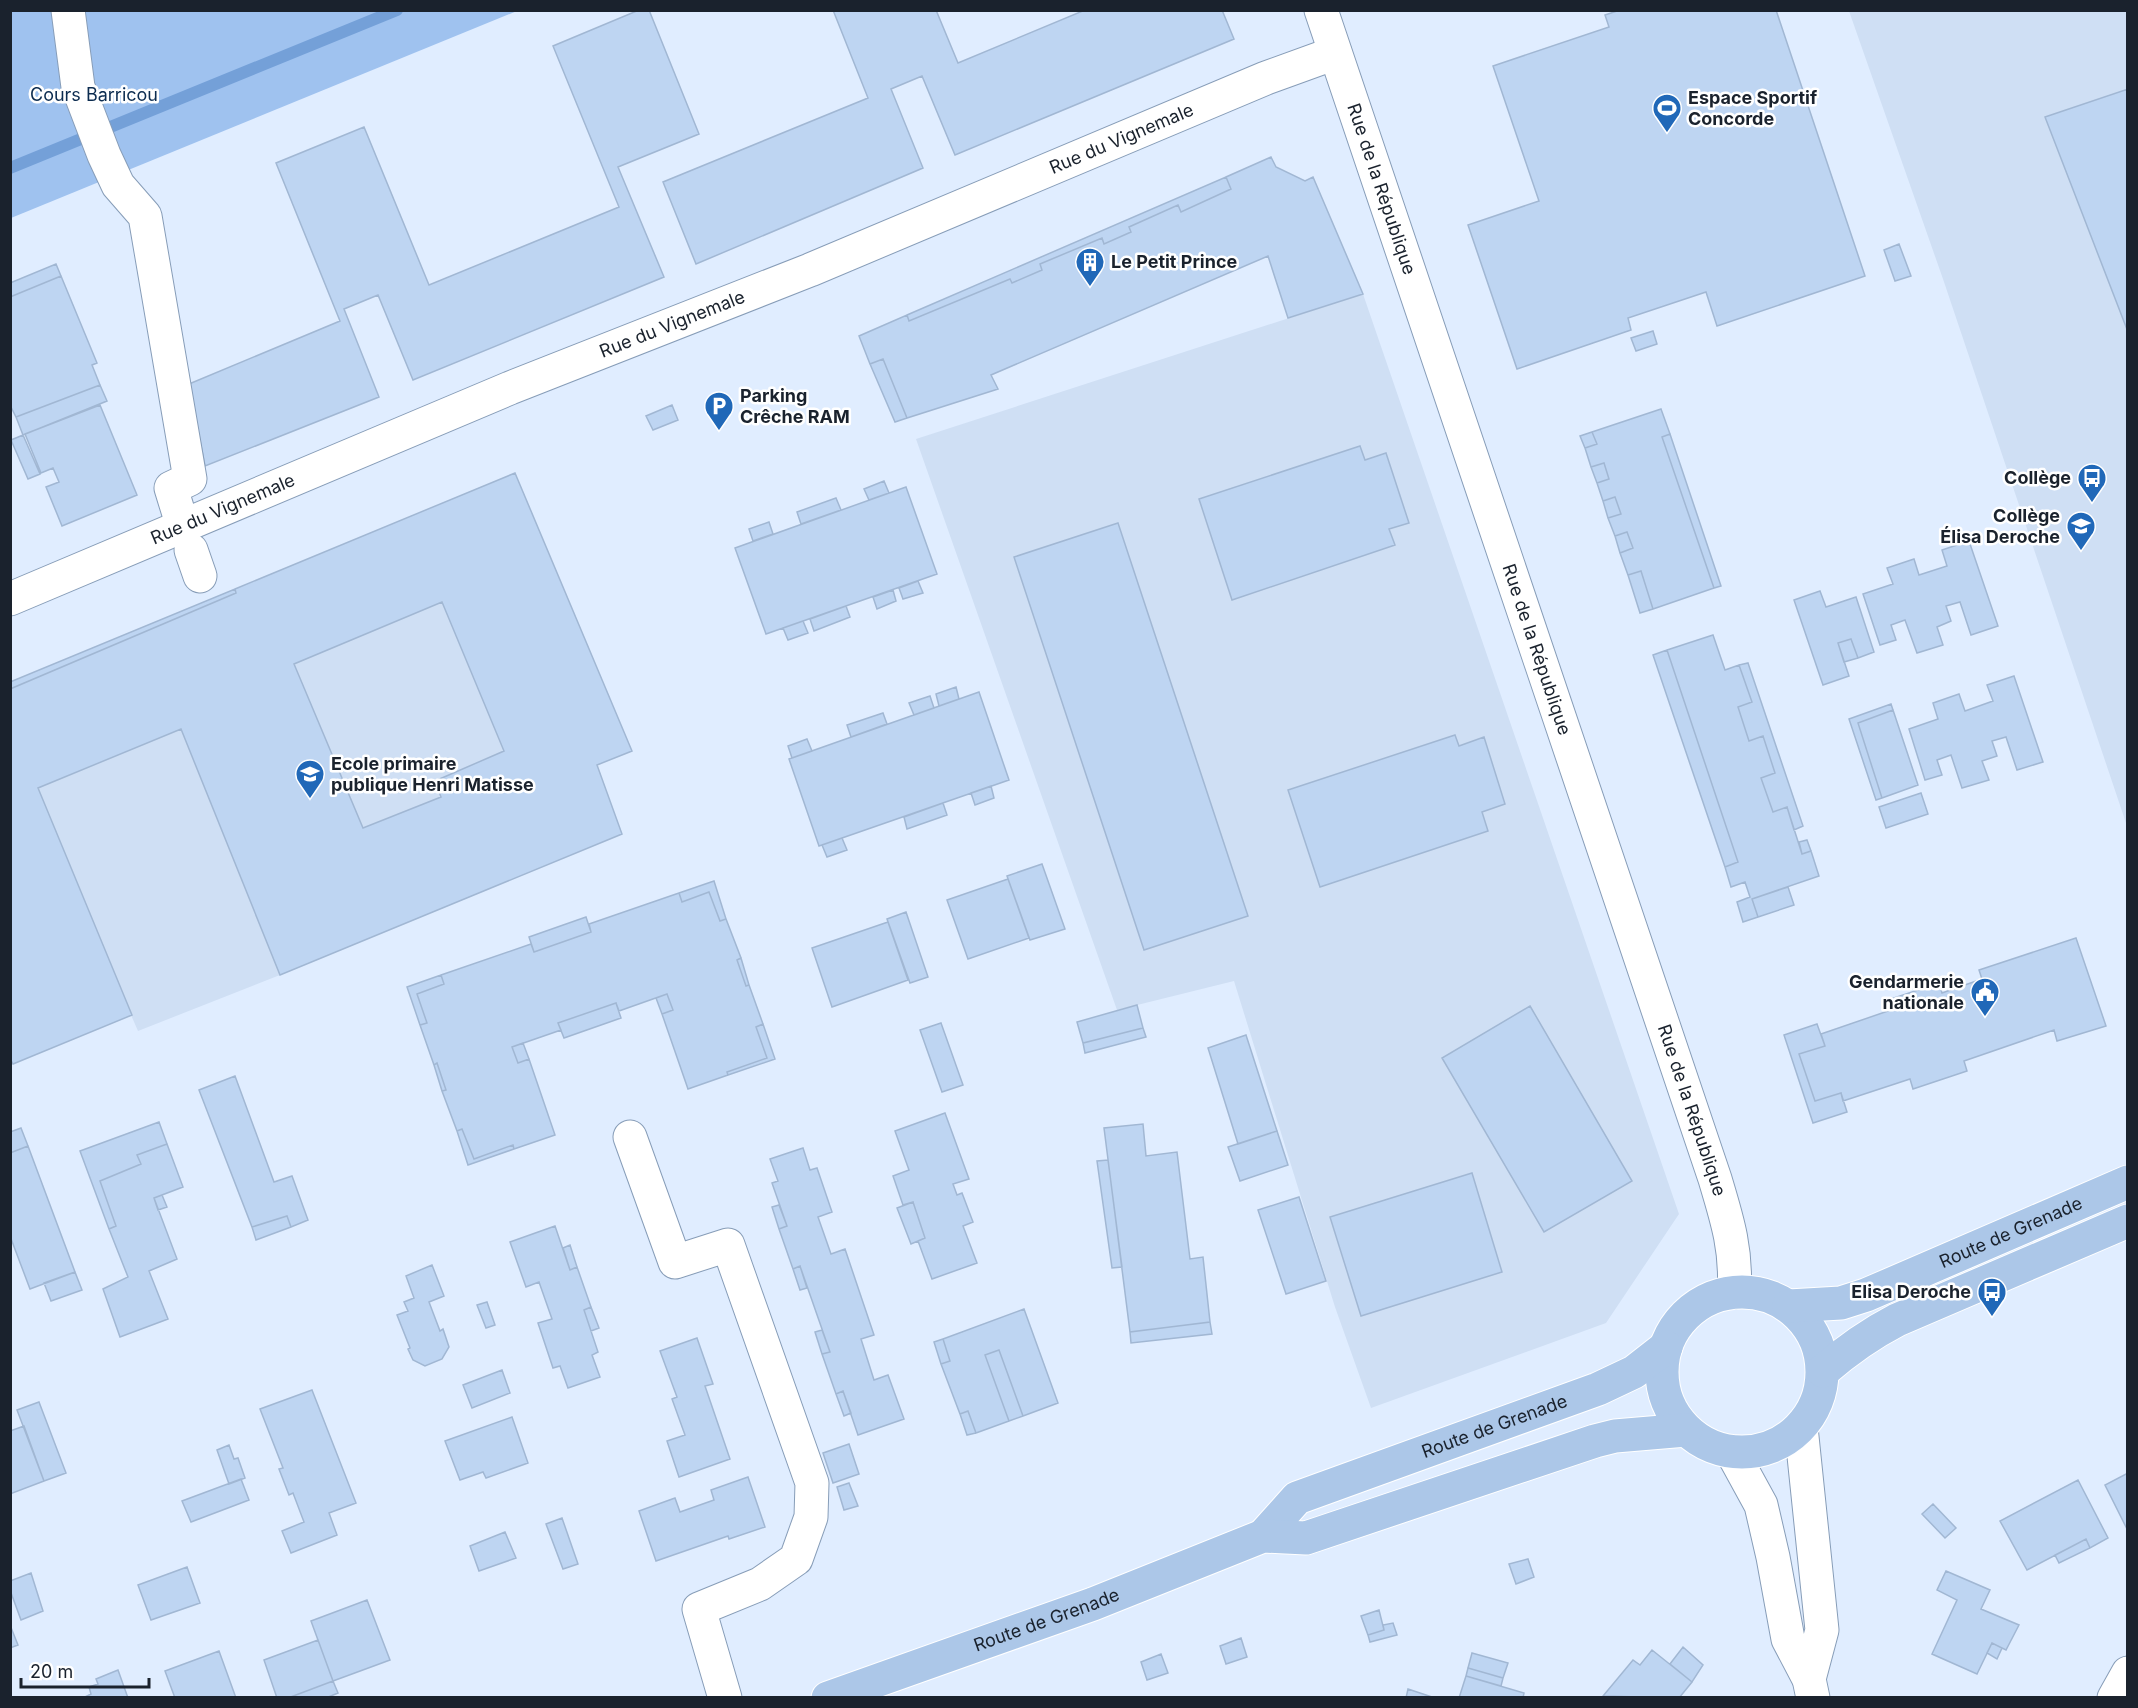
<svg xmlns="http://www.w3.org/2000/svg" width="2138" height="1708" font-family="Inter,sans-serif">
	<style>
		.built { fill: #cfdff4 }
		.green { fill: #9fc2ef }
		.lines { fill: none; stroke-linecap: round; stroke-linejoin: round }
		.stream { stroke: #74a0d8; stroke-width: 12 }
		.building { fill: #bed5f2; stroke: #a1b7d3; stroke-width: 1.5; fill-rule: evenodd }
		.minor-casing { stroke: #879db8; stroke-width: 35 }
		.major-casing { stroke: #fff; stroke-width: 35 }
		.minor { stroke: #fff; stroke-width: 33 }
		.major { stroke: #acc7e8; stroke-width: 33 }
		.labels { text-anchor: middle; stroke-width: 5; stroke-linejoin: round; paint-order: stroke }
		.park-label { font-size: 18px; fill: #0c2c50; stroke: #fff }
		.poi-label { font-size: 18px; font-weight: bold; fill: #1a222d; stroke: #fff; text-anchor: start }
		.street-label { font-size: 18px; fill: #1a222d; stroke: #fff }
	</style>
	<rect width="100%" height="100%" fill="#e0edff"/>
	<!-- built -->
	<path class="built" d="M1849,11H2127V826L1943,279Z
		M1363,294L1679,1214L1606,1323L1371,1408L1335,1307L1234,981L1117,1010L916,439Z
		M515,473L632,751L597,765L622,834L280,975L138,1031L131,1015L13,1064L10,1059V682Z"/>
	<!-- green -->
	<path class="green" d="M11,11H517L11,218Z"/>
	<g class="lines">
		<!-- stream -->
		<path class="stream" d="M10,168L397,10"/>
	</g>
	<!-- building -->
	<path class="building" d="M639,10H649L699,134L618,167L664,277L413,380L378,295L344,309L379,397L205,466L189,384L340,321L276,163L364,127L429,285L619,207L553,46Z
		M833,10H936L958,63L1085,10H1222L1234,39L955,155L922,76L891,89L923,168L696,264L663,182L868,98Z
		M1620,10H1776L1865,276L1717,326L1706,292L1628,318L1631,330L1517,369L1468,225L1539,201L1493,66L1609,27L1605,15Z
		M2128,89V332L2045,117Z
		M1271,157L1276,167L1305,181L1313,177L1363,294L1288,318L1268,256L991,375L998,389L907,418L883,359L870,364L859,336L907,315L909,321L1010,279L1012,283L1042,270L1040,264L1102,238L1104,244L1131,232L1129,227L1178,205L1181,212L1231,189L1226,177Z
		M1226,177L1231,189L1181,212L1178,205L1129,227L1131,232L1104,244L1102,238L1040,264L1042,270L1012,283L1010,279L909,321L907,315Z
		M1899,244L1911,276L1895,281L1884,250Z
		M56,264L61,276L10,297V283Z
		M61,276L97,363L92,365L100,385L16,417L10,405V297Z
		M1653,331L1657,344L1636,351L1631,338Z
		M883,359L907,418L895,422L870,364Z
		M100,385L107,401L23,435L16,417Z
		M100,405L137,495L62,526L46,487L59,482L53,468L41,473L25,434Z
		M672,405L678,420L653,430L646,416Z
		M1661,409L1670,434L1662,437L1714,588L1653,609L1641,571L1628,575L1620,553L1633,548L1627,532L1615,536L1608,518L1621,514L1615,497L1603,501L1597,483L1609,479L1604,463L1591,467L1585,448L1597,444L1592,432Z
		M1592,432L1597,444L1585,448L1580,436Z
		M1670,434L1721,586L1714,588L1662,437Z
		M23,435L40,474L28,479L11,440Z
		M1360,446L1365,460L1386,453L1409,523L1389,529L1395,545L1232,600L1199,499Z
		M1604,463L1609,479L1597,483L1591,467Z
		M515,473L632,751L597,765L622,834L280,975L181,729L38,788L132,1015L13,1064L10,1059V689L236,593L235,589ZM442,602L504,751L435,781L441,797L363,828L294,664Z
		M884,481L889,493L869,500L864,489Z
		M906,487L937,574L766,634L735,548Z
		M1615,497L1621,514L1608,518L1603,501Z
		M836,498L841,510L801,524L797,512Z
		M769,522L773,534L753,541L749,529Z
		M1118,523L1248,916L1144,950L1014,557Z
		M1627,532L1633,548L1620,553L1615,536Z
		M1969,541L1998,626L1971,635L1960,602L1946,606L1951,621L1937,627L1943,645L1917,653L1905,620L1891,625L1896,640L1880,645L1863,594L1893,584L1887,568L1914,559L1919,575L1947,566L1942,550Z
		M1641,571L1653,609L1640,613L1628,575Z
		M918,581L923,593L903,599L899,588Z
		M235,589L236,593L10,689V682Z
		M893,590L896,601L877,609L873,597Z
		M1820,591L1826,607L1856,597L1874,652L1858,658L1851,639L1838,643L1849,676L1823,685L1794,600Z
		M846,606L850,617L814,631L810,619Z
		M803,621L808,633L788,640L783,628Z
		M1713,635L1725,670L1739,665L1752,702L1738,707L1749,741L1763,736L1775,773L1761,778L1773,812L1787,807L1802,854L1811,851L1819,876L1752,899L1758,917L1743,922L1737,902L1750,897L1745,882L1731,887L1725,867L1738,862L1667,650Z
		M1851,639L1858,658L1844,662L1838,643Z
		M1667,650L1738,862L1725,867L1653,655Z
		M1748,663L1803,826L1794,830L1787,807L1773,812L1761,778L1775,773L1763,736L1749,741L1738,707L1752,702L1739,665Z
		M2014,676L2043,762L2017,770L2006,737L1992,741L1997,756L1982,761L1989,780L1962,788L1951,755L1937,760L1942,775L1925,780L1909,729L1938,719L1933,703L1959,694L1965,711L1993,701L1987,685Z
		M956,687L959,699L939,706L936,694Z
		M979,692L1009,780L819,846L789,759Z
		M930,696L934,708L914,715L909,703Z
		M1891,704L1893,710L1858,723L1882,798L1876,800L1849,719Z
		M1893,710L1918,785L1882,798L1858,723Z
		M883,713L887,724L851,737L847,725Z
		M1455,735L1459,746L1484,737L1505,804L1482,812L1488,831L1320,887L1288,790Z
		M807,739L812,751L792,758L788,746Z
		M991,786L994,798L975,805L971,793Z
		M1921,793L1928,814L1886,828L1879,807Z
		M943,803L947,815L907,829L904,817Z
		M842,838L847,850L827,857L822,845Z
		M1807,840L1811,851L1802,854L1799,842Z
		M1042,864L1065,929L1030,940L1007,876Z
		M1008,879L1029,938L968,959L947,900Z
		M714,881L726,919L720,921L709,892L682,902L679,893Z
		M1788,887L1794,905L1758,917L1752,899Z
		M709,892L720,921L726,919L741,958L737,960L746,986L749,985L763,1024L756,1027L767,1058L727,1072L728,1075L688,1089L662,1014L673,1010L667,994L619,1011L616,1003L558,1023L561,1030L512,1047L518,1063L529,1059L555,1135L514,1149L513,1145L474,1159L462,1129L457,1131L442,1091L446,1090L437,1063L434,1065L420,1025L427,1023L417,994L444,984L441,975L531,944L534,952L591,932L589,924L679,893L682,902Z
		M906,912L928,977L910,983L887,919Z
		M586,917L591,932L534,952L529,937Z
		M888,922L908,980L832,1007L812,948Z
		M2076,938L2106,1026L2057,1041L2054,1030L1964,1061L1967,1071L1913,1089L1910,1079L1843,1101L1841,1093L1815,1101L1799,1054L1825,1046L1821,1034L1888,1011L1885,1001L1939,983L1942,993L1982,979L1979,970Z
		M741,958L749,985L746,986L737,960Z
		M441,975L444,984L417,994L427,1023L420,1025L407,987Z
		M667,994L673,1010L662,1014L656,998Z
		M616,1003L621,1018L564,1038L558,1023Z
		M1137,1005L1143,1028L1083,1043L1077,1022Z
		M1530,1006L1632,1181L1544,1232L1442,1058Z
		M941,1023L963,1085L942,1092L920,1030Z
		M763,1024L775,1059L728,1075L727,1072L767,1058L756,1027Z
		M1817,1024L1825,1046L1799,1054L1815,1101L1841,1093L1847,1112L1813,1123L1784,1035Z
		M1143,1028L1146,1037L1085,1053L1083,1043Z
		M1246,1035L1277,1131L1238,1144L1208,1048Z
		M523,1043L529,1059L518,1063L512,1047Z
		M437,1063L446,1090L442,1091L434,1065Z
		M235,1076L274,1182L292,1176L308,1220L291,1227L287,1216L252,1227L199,1090Z
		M945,1113L969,1179L953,1184L957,1195L962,1193L973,1222L963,1226L977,1263L932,1279L918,1241L925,1238L913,1202L903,1205L893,1176L909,1170L895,1131Z
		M159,1122L167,1144L137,1155L141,1164L100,1181L116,1226L109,1229L80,1151Z
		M1143,1124L1146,1156L1177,1152L1190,1259L1203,1257L1210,1322L1130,1332L1104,1128Z
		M21,1128L28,1146L10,1153V1132Z
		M462,1129L474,1159L513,1145L514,1149L468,1165L457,1131Z
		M1277,1131L1288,1165L1240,1181L1228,1147Z
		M167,1144L183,1187L154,1198L177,1259L149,1271L168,1319L120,1337L103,1289L128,1277L109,1229L116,1226L100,1181L141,1164L137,1155Z
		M28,1146L75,1272L30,1289L10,1236V1153Z
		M803,1148L810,1170L817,1168L832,1212L818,1217L831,1254L845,1249L874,1335L861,1339L874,1380L888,1375L904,1419L858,1435L843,1391L836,1394L822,1354L830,1352L800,1266L793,1269L779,1229L787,1226L772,1183L778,1181L770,1159Z
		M1108,1160L1122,1267L1112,1268L1097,1161Z
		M1472,1173L1502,1272L1361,1316L1330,1217Z
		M162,1195L167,1207L158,1210L154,1198Z
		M1299,1197L1326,1281L1286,1294L1258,1210Z
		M913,1202L925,1238L911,1244L897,1208Z
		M779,1205L787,1226L779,1229L772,1207Z
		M287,1216L291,1227L256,1240L252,1227Z
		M555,1226L570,1270L577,1267L591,1307L584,1310L598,1352L592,1355L600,1377L568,1388L560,1366L553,1368L538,1323L552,1319L539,1282L526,1287L510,1242Z
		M570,1245L577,1267L570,1270L563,1248Z
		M432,1265L444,1296L429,1302L440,1331L443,1329L449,1347L442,1359L425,1366L413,1360L408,1349L410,1348L397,1315L408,1311L404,1302L414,1298L406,1276Z
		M800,1266L807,1288L800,1290L793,1269Z
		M75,1272L82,1290L51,1301L44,1283Z
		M487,1302L495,1325L486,1328L477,1305Z
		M591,1307L599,1328L591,1331L584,1310Z
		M1024,1309L1058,1403L1023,1416L999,1350L985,1355L1009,1421L976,1433L968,1411L960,1414L941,1364L950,1361L943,1339Z
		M1210,1322L1212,1334L1131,1343L1130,1332Z
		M822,1330L830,1352L822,1354L815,1332Z
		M697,1338L713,1384L705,1386L730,1459L679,1477L667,1441L685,1435L672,1399L677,1397L660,1351Z
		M943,1339L950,1361L941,1364L934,1342Z
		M999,1350L1023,1416L1009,1421L985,1355Z
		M502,1370L510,1393L472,1408L463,1385Z
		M312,1390L356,1503L329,1513L337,1535L291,1553L282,1531L304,1522L293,1493L289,1495L279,1469L283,1468L260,1409Z
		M843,1391L851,1413L844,1416L836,1394Z
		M39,1402L66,1473L44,1481L17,1410Z
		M968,1411L976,1433L967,1435L960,1414Z
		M512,1417L528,1463L486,1478L483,1472L460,1480L445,1441Z
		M24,1426L44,1481L10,1494V1431Z
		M849,1444L859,1474L833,1483L823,1453Z
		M229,1445L234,1459L238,1458L245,1478L229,1484L217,1450Z
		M2128,1473V1531L2105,1485Z
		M748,1477L765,1527L729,1539L728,1536L656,1561L639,1511L675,1498L680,1512L714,1500L711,1490Z
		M241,1479L249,1500L191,1522L182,1501Z
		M2078,1480L2108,1538L2090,1548L2086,1539L2027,1570L2000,1521Z
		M849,1483L858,1506L844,1510L837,1487Z
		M1933,1504L1956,1528L1945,1538L1922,1514Z
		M562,1518L578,1564L563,1569L546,1524Z
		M505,1532L516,1558L479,1571L470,1546Z
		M2086,1539L2090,1548L2059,1563L2055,1555Z
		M1528,1559L1534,1577L1516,1584L1509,1564Z
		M187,1567L200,1603L151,1620L138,1585Z
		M1946,1571L1990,1590L1981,1609L2019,1625L2006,1650L1992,1643L1977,1674L1932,1654L1957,1600L1937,1590Z
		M31,1573L43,1611L21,1620L10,1590V1581Z
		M367,1600L390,1660L333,1681L311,1621Z
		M1379,1610L1384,1630L1368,1635L1361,1616Z
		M1393,1623L1397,1635L1370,1642L1368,1635L1384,1630L1383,1625Z
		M10,1625L18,1645L10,1648Z
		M1241,1638L1247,1657L1226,1664L1220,1646Z
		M318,1640L333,1681L288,1698H277L264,1660Z
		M1992,1643L2002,1648L1997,1659L1987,1653Z
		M1683,1647L1703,1665L1692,1682L1670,1664Z
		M1652,1650L1692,1682L1679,1698L1603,1696L1633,1660L1640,1665Z
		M219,1651L236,1698H175L165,1671Z
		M1472,1653L1508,1663L1503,1678L1468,1668Z
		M1161,1654L1168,1673L1147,1680L1141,1662Z
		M1468,1668L1503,1678L1501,1686L1466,1676Z
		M118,1670L128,1698H83L91,1694L89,1687L98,1684L96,1679Z
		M1466,1676L1524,1693L1523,1698H1459Z
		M333,1681L338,1693L326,1698H288Z
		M1408,1689L1435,1698H1406Z"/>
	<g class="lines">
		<!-- minor casing -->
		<g class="minor-casing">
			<g id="minor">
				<path d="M68,10L78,87L104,155L118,185L145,216L190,479L171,488L179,514"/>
				<path id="s1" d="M1321,10L1715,1179C1727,1219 1737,1250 1734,1292"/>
				<path d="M191,550L200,576"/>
				<path id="s2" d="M10,599L510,388L810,270L1266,78L1335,53"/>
				<path d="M630,1137L675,1262L728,1245L812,1483L811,1517L796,1559L760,1584L699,1609L725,1698"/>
				<path d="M1801,1427L1822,1630L1809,1679"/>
				<path d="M1732,1452L1761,1505L1773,1557L1788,1639L1809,1679L1813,1698"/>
				<path d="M2114,1698L2128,1673"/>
			</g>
		</g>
		<!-- major casing -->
		<g class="major-casing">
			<g id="major">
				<circle cx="1742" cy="1372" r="80"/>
				<path id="s3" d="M1789,1306L1841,1303L1866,1295L2128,1182"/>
				<path d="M1823,1371C1846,1351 1870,1334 1897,1320L2128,1221"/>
				<path id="s4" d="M1263,1536L1297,1498L1598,1389L1634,1372L1666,1347"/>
				<path id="s5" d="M828,1698L1093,1604L1263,1536L1306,1538L1595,1441L1615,1436L1686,1430"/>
			</g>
		</g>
		<!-- minor -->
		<use href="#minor" class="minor"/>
		<!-- major -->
		<use href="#major" class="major"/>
	</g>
	<!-- icons -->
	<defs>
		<g id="stadium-pin" transform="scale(1.5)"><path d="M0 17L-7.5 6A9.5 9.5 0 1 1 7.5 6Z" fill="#2068b8" stroke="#fff"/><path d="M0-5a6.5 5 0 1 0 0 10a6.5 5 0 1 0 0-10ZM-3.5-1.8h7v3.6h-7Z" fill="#fff"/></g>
		<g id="building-pin" transform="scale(1.5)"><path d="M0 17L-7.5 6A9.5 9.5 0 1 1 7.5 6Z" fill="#2068b8" stroke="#fff"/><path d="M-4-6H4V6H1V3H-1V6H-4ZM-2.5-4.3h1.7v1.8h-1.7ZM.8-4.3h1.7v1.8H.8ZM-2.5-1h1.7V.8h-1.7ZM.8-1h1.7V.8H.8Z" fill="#fff"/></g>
		<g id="parking-pin" transform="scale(1.5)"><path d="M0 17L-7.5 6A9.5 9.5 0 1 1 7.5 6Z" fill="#2068b8" stroke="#fff"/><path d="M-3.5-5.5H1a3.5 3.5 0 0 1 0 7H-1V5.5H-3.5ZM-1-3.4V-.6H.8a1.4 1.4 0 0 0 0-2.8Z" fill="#fff"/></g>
		<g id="bus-pin" transform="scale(1.5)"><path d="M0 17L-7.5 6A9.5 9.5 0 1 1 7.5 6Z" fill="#2068b8" stroke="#fff"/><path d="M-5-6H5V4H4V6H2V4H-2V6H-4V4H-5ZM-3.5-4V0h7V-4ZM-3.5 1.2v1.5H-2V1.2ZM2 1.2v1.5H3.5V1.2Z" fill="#fff"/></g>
		<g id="school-pin" transform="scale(1.5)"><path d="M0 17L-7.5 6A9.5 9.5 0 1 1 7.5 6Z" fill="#2068b8" stroke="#fff"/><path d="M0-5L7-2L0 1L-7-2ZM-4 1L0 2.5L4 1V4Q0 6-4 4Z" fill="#fff"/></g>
		<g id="civic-pin" transform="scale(1.5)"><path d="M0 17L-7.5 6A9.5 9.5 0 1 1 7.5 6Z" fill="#2068b8" stroke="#fff"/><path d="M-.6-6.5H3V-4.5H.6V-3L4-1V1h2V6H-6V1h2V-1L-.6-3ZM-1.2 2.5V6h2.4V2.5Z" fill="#fff"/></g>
	</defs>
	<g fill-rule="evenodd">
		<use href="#stadium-pin" x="1667" y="108"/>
		<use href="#building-pin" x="1090" y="262"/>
		<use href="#parking-pin" x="719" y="406"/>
		<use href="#bus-pin" x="2092" y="478"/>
		<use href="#school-pin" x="2081" y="526"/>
		<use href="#school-pin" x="310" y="774"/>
		<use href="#civic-pin" x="1985" y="992"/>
		<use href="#bus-pin" x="1992" y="1292"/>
	</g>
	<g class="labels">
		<!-- park labels -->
		<g class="park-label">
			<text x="94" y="101">Cours Barricou</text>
		</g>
		<!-- poi labels -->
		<g class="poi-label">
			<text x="1688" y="104">Espace Sportif<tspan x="1688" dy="21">Concorde</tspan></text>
			<text x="1111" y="268">Le Petit Prince</text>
			<text x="740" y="402">Parking<tspan x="740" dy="21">Crêche RAM</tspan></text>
			<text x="2071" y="484" text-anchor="end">Collège</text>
			<text x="2060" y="522" text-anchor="end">Collège<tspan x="2060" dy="21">Élisa Deroche</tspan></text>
			<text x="331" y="770">Ecole primaire<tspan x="331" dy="21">publique Henri Matisse</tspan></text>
			<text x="1964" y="988" text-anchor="end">Gendarmerie<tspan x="1964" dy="21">nationale</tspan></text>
			<text x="1971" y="1298" text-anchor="end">Elisa Deroche</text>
		</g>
		<!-- street labels -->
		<g class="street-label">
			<text dy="6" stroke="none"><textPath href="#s2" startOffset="1203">Rue du Vignemale</textPath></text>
			<text dy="6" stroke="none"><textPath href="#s1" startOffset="189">Rue de la République</textPath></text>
			<text dy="6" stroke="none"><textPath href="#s2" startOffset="717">Rue du Vignemale</textPath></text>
			<text dy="6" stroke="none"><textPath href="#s2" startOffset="231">Rue du Vignemale</textPath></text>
			<text dy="6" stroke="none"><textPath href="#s1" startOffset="675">Rue de la République</textPath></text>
			<text dy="6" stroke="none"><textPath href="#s1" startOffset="1161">Rue de la République</textPath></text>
			<text dy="6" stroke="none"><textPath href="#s3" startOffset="236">Route de Grenade</textPath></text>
			<text dy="6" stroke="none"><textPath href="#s4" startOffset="261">Route de Grenade</textPath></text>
			<text dy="6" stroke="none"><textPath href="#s5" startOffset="232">Route de Grenade</textPath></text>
		</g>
	</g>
	<!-- border -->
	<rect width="2138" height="1708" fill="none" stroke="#1a222d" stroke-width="24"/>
	<!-- scale -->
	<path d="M21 1678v9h128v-9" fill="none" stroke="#1a222d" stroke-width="3"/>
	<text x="30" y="1678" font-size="18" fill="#1a222d" stroke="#ffffff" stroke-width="4.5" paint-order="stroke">20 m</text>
</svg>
